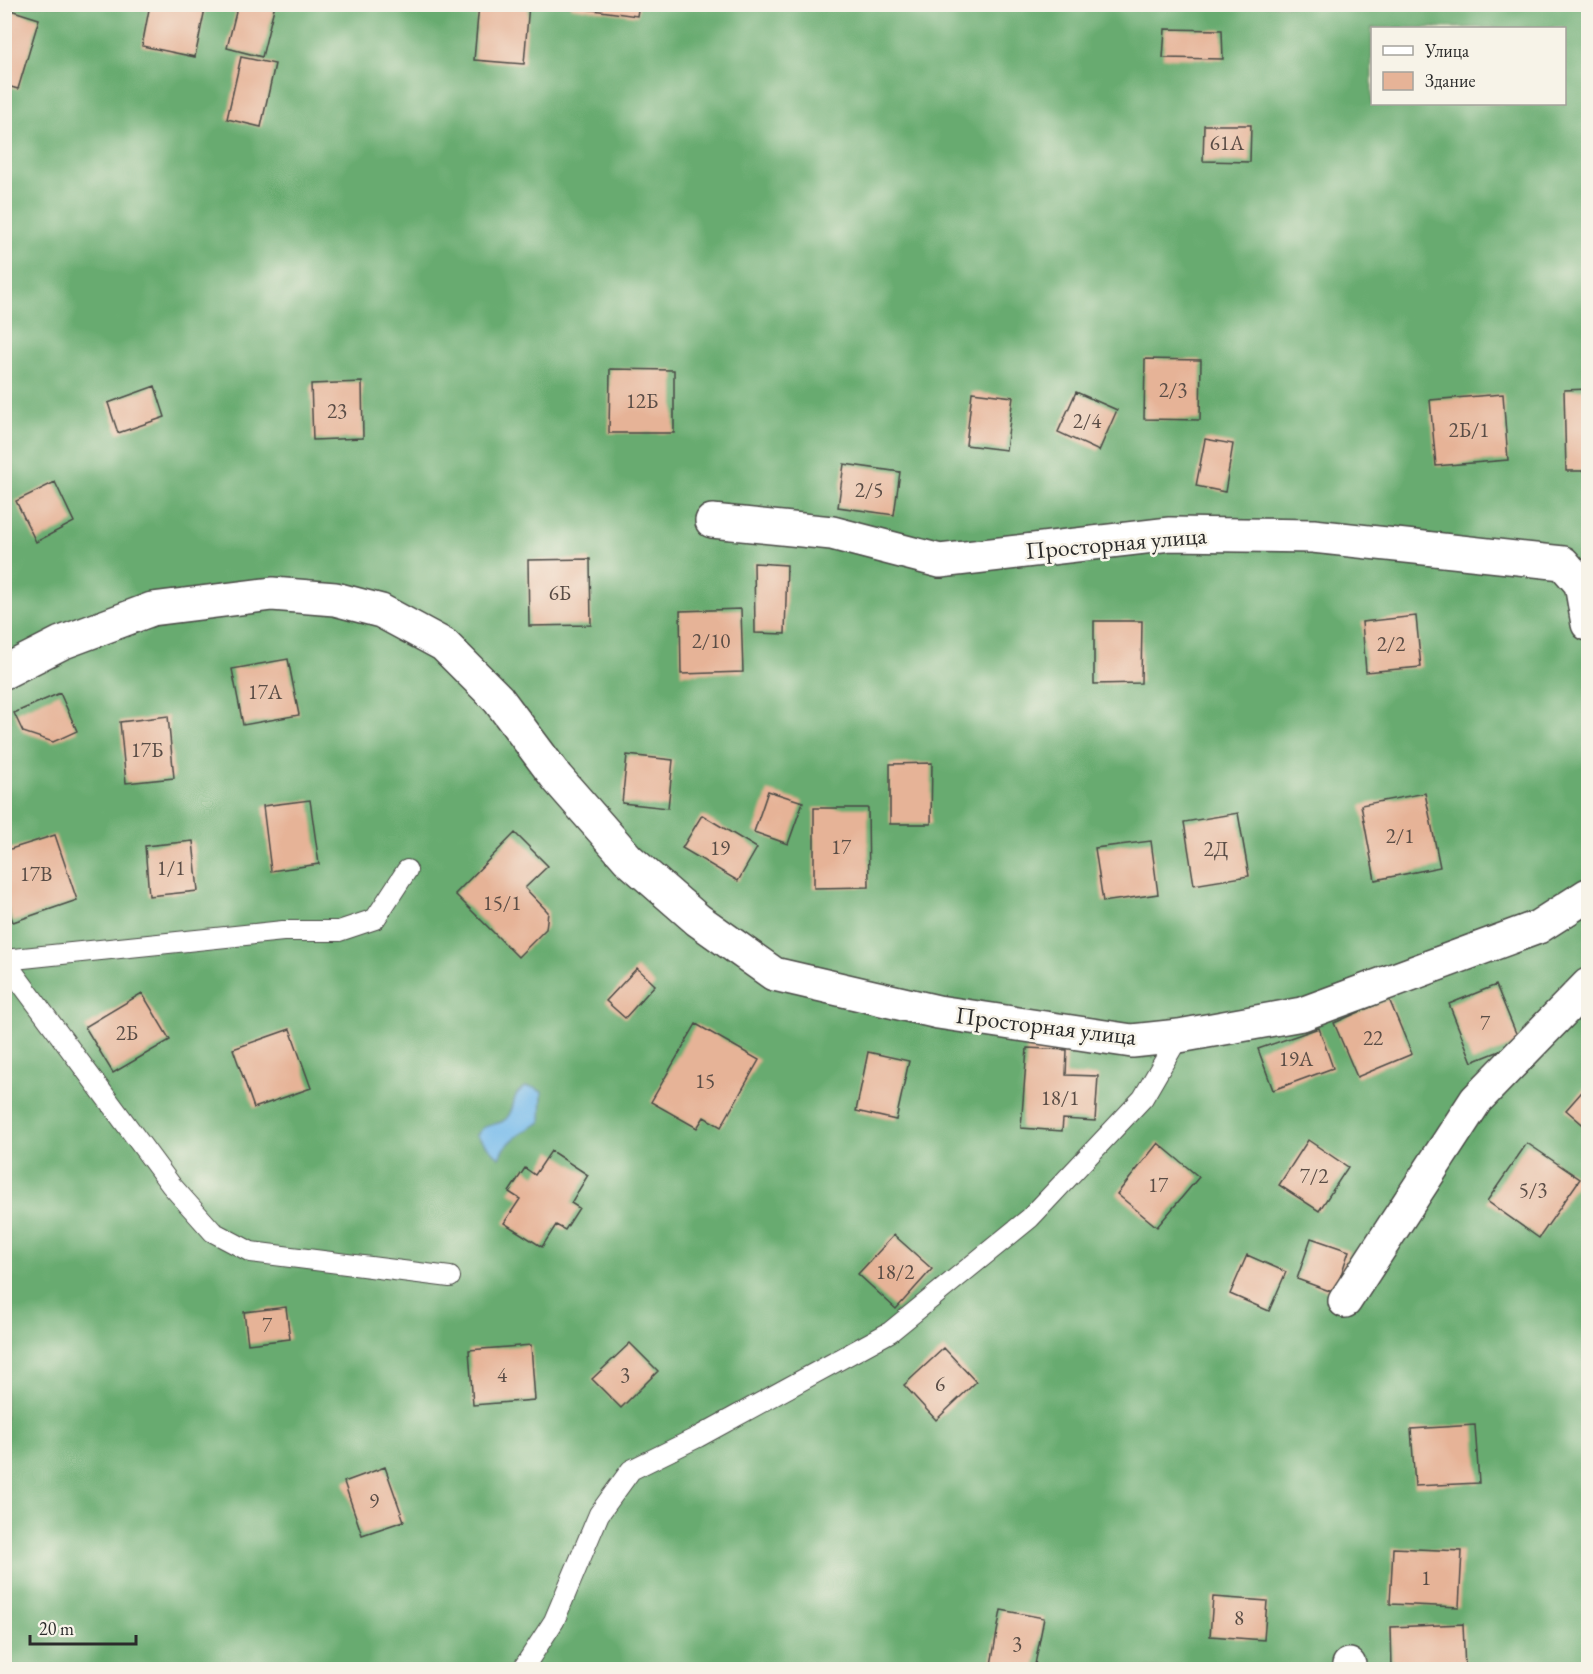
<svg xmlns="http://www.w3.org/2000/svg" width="1593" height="1674" font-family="'EB Garamond',serif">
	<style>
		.forest { fill: #68ab6f; stroke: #4a6b4d; stroke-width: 1.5; fill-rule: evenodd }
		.water { fill: #76bbec; stroke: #50738c; stroke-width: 1.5 }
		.building { fill: #e6b397 }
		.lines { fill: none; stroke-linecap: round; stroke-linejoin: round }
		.service-casing { stroke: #484844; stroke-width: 22 }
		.minor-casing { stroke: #484844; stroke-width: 36 }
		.tertiary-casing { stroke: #484844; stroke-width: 36 }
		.service { stroke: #fff; stroke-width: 20 }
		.minor { stroke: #fff; stroke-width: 33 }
		.tertiary { stroke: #fff; stroke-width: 33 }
		.labels { text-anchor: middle; stroke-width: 5; stroke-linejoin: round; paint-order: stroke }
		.number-label { font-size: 21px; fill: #5a4d46 }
		.street-label { font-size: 24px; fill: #2b2b2b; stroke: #f7f3e8 }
	</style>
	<rect width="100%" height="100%" fill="#f7f3e8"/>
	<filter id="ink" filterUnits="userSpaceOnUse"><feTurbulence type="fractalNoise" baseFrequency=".0167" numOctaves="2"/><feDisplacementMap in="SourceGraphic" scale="12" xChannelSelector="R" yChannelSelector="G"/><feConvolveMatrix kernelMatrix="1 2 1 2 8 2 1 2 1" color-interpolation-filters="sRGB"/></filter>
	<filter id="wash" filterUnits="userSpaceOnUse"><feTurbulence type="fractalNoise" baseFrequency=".008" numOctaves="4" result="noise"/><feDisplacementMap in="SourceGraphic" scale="24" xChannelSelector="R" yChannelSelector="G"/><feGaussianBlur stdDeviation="1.35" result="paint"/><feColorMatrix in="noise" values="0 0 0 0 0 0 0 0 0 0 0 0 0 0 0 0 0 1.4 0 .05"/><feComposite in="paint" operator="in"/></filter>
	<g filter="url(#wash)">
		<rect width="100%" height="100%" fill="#efead3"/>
		<!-- forest -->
		<path class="forest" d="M5,5H1588V1669H5ZM1372,28H1564V104H1372Z"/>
		<!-- water -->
		<path class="water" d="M526,1087L535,1088L542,1092L541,1122C523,1132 510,1138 499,1157L476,1135C479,1133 481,1130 483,1128C491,1123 504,1125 509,1115C517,1102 510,1095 526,1087Z"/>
		<g id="blocks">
			<!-- building -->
			<path class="building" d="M150,4H206L195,57L142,46Z
				M238,4H275L262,57L227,48Z
				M479,4H529L524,64L474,60Z
				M571,4H639L637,16L571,7Z
				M4,8L39,19L18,89L4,85Z
				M1165,29L1222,30L1223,59L1163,58Z
				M241,57L275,64L261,127L227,119Z
				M1204,125H1251L1250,162L1203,161Z
				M1145,359L1201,360L1200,420L1144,419Z
				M610,369L674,370V433H609Z
				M362,382L363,438L313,440L311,384Z
				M155,386L165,417L118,433L108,403Z
				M1588,389V471H1566L1564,390Z
				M972,392L1013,397L1006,450L966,445Z
				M1076,392L1117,410L1099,451L1058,432Z
				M1503,394L1508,460L1436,466L1430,400Z
				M1205,439L1233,444L1225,492L1196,486Z
				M844,464L900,472L894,515L838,507Z
				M55,482L74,522L36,542L16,501Z
				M590,559L591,625L529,626L528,560Z
				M754,563L787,565L785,634L755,633Z
				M741,609L743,672L681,674L680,611Z
				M1416,616L1421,667L1366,672L1362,622Z
				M1094,621H1142L1141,683L1094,684Z
				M288,659L299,715L243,725L232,669Z
				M60,693L77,731L53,742L23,732L14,713Z
				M168,716L174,778L126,783L120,722Z
				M627,755L673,760L668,808L622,803Z
				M932,763L931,824H890V764Z
				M768,791L803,802L788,844L754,832Z
				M1425,793L1440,867L1375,880L1361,805Z
				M310,800L319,864L271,871L263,806Z
				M814,808H868L869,887L814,888Z
				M1238,813L1249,876L1194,885L1184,822Z
				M702,815L757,848L738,881L682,848Z
				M515,833L548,866L525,888L548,912L546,929L518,957L455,894Z
				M55,835L77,900L13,922L4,897V851Z
				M193,841L198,891L149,896L145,846Z
				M1151,841L1158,894L1103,902L1095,848Z
				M637,968L655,985L625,1018L606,1001Z
				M1496,985L1520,1043L1472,1062L1449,1004Z
				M142,993L170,1040L113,1073L85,1027Z
				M1389,999L1412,1054L1357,1077L1334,1023Z
				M696,1024L759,1060L721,1127L704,1117L697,1128L651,1102Z
				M1319,1028L1333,1068L1273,1090L1258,1049Z
				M290,1029L311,1088L254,1108L233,1049Z
				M1027,1048L1067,1050L1066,1075L1098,1076L1095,1121L1063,1119L1062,1131L1021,1128Z
				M868,1052L909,1061L896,1120L856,1111Z
				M1588,1085V1129L1566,1110Z
				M1308,1140L1348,1167L1319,1211L1279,1185Z
				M1158,1143L1199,1177L1157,1227L1117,1194Z
				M1527,1143L1580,1179L1539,1238L1487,1201Z
				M551,1151L588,1175L571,1203L579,1208L565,1230L556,1225L542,1247L504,1223L520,1199L509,1192L525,1168L535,1175Z
				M894,1235L932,1269L896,1309L858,1274Z
				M1311,1238L1349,1251L1335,1293L1297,1279Z
				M1247,1255L1286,1272L1269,1311L1230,1294Z
				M286,1307L290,1339L248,1344L244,1312Z
				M630,1343L658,1371L621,1408L592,1379Z
				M531,1345L535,1400L473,1405L469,1350Z
				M944,1348L976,1382L936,1420L904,1385Z
				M1475,1425L1479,1483L1415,1486L1411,1429Z
				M385,1467L404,1521L362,1535L344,1482Z
				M1393,1548L1462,1551L1459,1607L1390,1604Z
				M1213,1597L1267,1601L1264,1640L1210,1636Z
				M1001,1610L1044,1618L1034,1670H990Z
				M1463,1624L1465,1670H1392L1391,1627Z"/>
		</g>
	</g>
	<g filter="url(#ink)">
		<use href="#blocks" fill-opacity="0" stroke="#484844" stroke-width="1.5"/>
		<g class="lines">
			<!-- service casing -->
			<g class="service-casing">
				<path id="service" d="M4,960L171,1185L213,1232L251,1252L450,1277
					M4,960L283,931H339L375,919L407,870
					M522,1670L554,1621L599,1514L631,1470L698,1437L890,1332L1030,1218L1143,1098L1179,1036"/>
			</g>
			<!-- minor casing -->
			<g class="minor-casing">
				<path id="minor" d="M712,521L832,533L940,561L1170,534L1313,536L1563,563L1581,584L1588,624
					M1345,1301L1476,1100L1588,985
					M1349,1665V1670"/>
			</g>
			<!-- tertiary casing -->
			<g class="tertiary-casing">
				<path id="tertiary" d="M4,672L61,643L152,609L272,594L335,599L381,611L444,645L498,699L557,778L628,859L698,920L774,974L938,1012L1132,1041L1179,1036L1302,1014L1538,927L1588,895"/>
			</g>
			<!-- service -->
			<use href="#service" class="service"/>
			<!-- minor -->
			<use href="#minor" class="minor"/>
			<!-- tertiary -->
			<use href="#tertiary" class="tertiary"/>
		</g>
	</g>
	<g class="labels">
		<!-- number labels -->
		<g class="number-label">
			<text x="1227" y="150">61А</text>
			<text x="1173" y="397">2/3</text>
			<text x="642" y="408">12Б</text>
			<text x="337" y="418">23</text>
			<text x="1087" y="428">2/4</text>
			<text x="1469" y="437">2Б/1</text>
			<text x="869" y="497">2/5</text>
			<text x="560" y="600">6Б</text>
			<text x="711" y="648">2/10</text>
			<text x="1391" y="651">2/2</text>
			<text x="265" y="699">17А</text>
			<text x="147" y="757">17Б</text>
			<text x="1400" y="843">2/1</text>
			<text x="841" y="854">17</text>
			<text x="720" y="855">19</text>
			<text x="1216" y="856">2Д</text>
			<text x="171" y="875">1/1</text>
			<text x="36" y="881">17В</text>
			<text x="502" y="910">15/1</text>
			<text x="1485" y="1030">7</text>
			<text x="127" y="1040">2Б</text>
			<text x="1373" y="1045">22</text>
			<text x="1296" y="1066">19А</text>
			<text x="705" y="1088">15</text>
			<text x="1060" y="1105">18/1</text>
			<text x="1314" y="1183">7/2</text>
			<text x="1158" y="1192">17</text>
			<text x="1533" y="1197">5/3</text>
			<text x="895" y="1279">18/2</text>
			<text x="267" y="1332">7</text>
			<text x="502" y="1382">4</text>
			<text x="625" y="1382">3</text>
			<text x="940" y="1391">6</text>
			<text x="374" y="1508">9</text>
			<text x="1426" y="1585">1</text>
			<text x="1239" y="1625">8</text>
			<text x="1017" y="1651">3</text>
		</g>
		<!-- street labels -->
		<g class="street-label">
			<text transform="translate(1116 543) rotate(-5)" y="8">Просторная улица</text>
			<text transform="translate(1046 1026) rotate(7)" y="8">Просторная улица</text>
		</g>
	</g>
	<!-- margin -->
	<rect width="1593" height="1674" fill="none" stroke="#f7f3e8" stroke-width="24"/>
	<!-- legend -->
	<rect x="1371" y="27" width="195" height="78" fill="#f7f3e8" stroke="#a5a39c" stroke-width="1.5"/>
	<rect x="1383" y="46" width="30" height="9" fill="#ffffff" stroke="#a5a39c" stroke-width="1.5"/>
	<text x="1425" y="57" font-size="18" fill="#2b2b2b">Улица</text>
	<rect x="1383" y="72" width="30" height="18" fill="#e6b397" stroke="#a5a39c" stroke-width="1.5"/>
	<text x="1425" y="87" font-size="18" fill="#2b2b2b">Здание</text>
	<!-- scale -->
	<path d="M30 1635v9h106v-9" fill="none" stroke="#2b2b2b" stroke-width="3"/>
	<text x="39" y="1635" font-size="18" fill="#2b2b2b" stroke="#f7f3e8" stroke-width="4.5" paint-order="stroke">20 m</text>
</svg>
